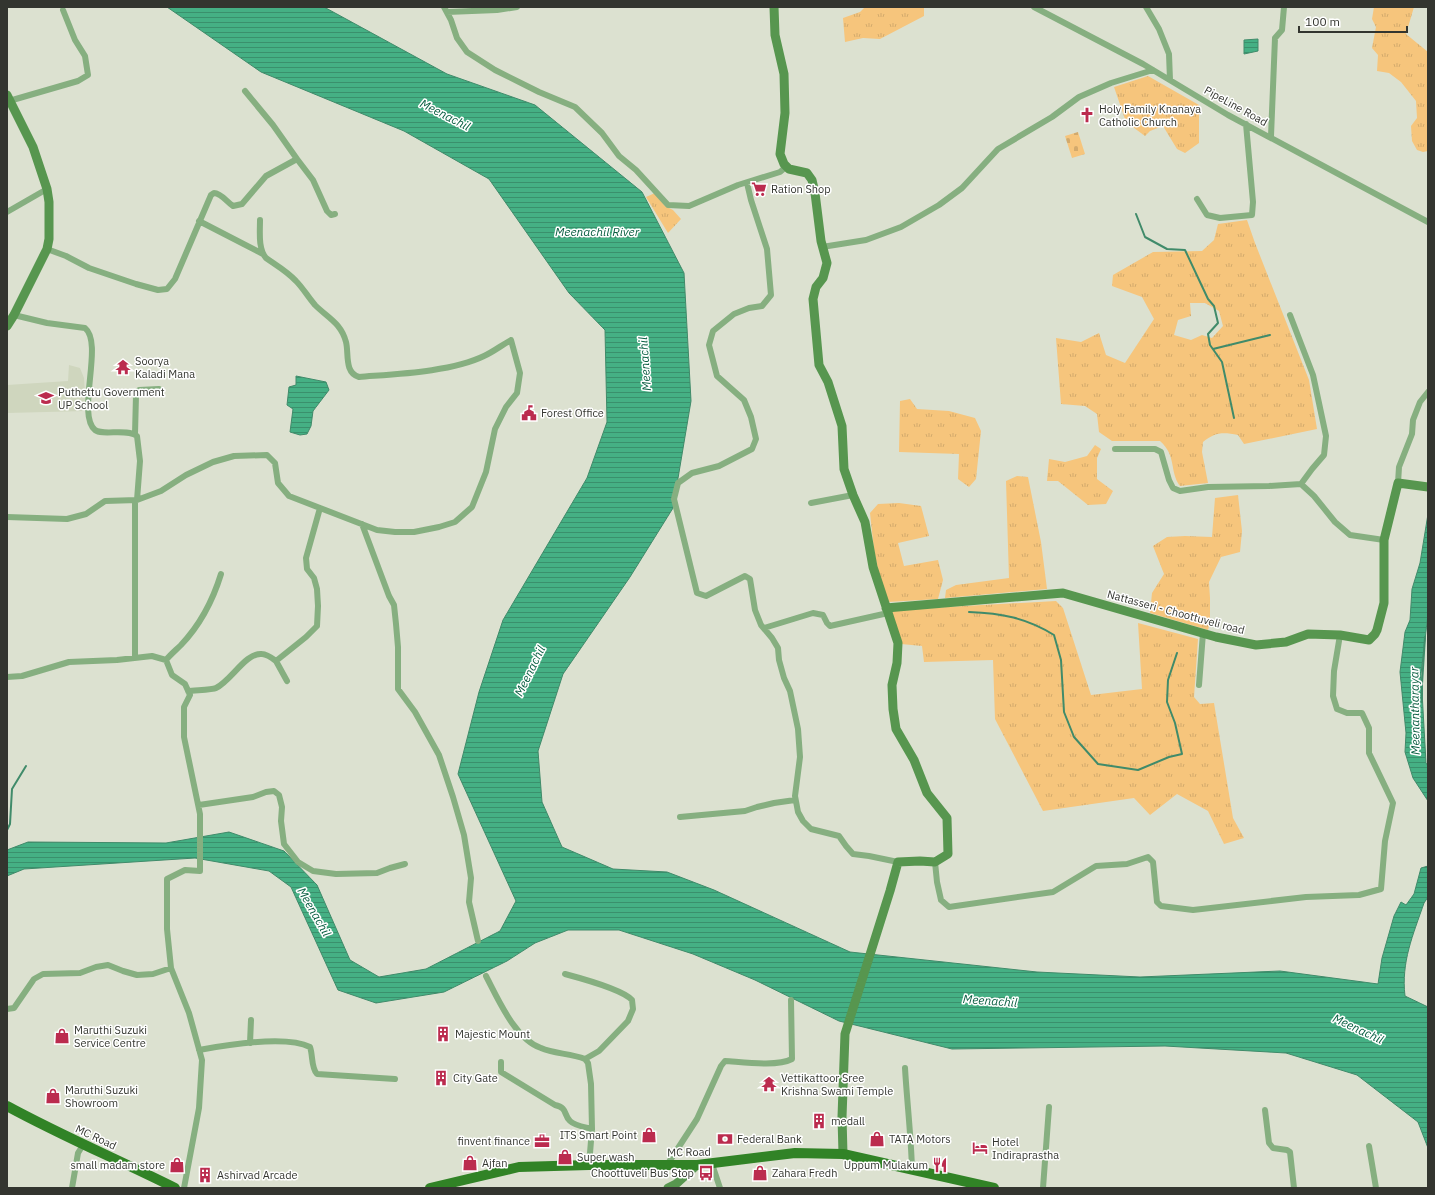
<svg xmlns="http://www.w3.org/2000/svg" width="1435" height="1195" font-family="'IBM Plex Sans',sans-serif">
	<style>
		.built { fill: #cfd6be }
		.grass { fill: url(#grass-tufts); fill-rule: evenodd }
		.cemetery { fill: url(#cemetery-stones) }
		.water { fill: url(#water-rules); stroke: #408b6a }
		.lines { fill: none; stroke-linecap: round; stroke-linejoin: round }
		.stream { stroke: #408b6a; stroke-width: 2 }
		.street { stroke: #86af80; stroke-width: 6 }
		.secondary { stroke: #57964f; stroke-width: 9 }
		.primary { stroke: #318326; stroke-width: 10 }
		.labels { text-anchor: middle; stroke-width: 3; stroke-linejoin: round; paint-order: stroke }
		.street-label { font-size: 11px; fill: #33352f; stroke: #fff }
		.poi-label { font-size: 11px; fill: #33352f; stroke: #fff; text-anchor: start }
		.water-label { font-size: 12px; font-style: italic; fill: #095e41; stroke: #fff }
	</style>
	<defs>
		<pattern id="grass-tufts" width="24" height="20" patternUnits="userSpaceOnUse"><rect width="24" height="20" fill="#f6c57c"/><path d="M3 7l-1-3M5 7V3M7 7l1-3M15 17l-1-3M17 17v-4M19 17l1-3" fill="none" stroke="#d3aa6c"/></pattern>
		<pattern id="cemetery-stones" width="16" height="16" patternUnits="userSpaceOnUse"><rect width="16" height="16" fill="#f6c57c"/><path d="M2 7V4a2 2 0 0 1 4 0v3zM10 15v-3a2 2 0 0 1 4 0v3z" fill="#d3aa6c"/></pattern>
		<pattern id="water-rules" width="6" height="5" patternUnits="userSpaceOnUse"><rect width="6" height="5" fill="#45b084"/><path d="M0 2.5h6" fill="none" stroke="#3a906c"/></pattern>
	</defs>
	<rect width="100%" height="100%" fill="#dce1d0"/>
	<!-- built -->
	<path class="built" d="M69,365L80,368L84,378L86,411L7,413V385L68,381Z"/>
	<!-- grass -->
	<path class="grass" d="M865,7H924V16L880,39L863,38L845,42L843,18L860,12Z
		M1374,7H1414L1406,34L1428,52V151L1423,152L1417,150L1412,141L1411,126L1417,118L1416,101L1401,82L1389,73L1377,71L1378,55L1372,48L1376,27L1372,19Z
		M1148,76L1199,105V143L1185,153L1177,149L1163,126L1150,131L1145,136L1126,122L1114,87Z
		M655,193L665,206L673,210L681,219L668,233L646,197Z
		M1247,220L1255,243L1309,380L1317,429L1244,444L1238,435C1223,432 1215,432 1203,442L1202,452L1208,483L1180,486C1169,471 1177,456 1160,441H1112L1099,432L1097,414L1085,406L1061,404L1056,338L1081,342L1099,333L1106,355L1125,363L1154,319L1142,297L1112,286L1113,275L1153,252L1202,251L1214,240L1218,224ZM1190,303H1205L1219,311L1223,326L1212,338L1202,335L1191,340L1174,335L1178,320L1191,316Z
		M910,399L917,409L949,411L975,418L981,431L976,479L969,487L958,479L959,454L899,452L900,401Z
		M1095,445L1101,449L1097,458V479L1113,491L1106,504L1088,505L1058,481H1047L1049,459L1065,462L1087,456Z
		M1017,476L1028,477L1041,542L1047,589L945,598L946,590L956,585L1009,578L1006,481Z
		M1238,495L1242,531L1240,552L1221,557L1209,582L1210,598V623L1208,630L1150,613L1152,593L1164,574L1153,546L1167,537L1185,536L1212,537L1215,498Z
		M899,503L921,506L929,536L898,543L904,566L938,560L943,580L938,599L888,602L879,575L874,550L870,513L878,504Z
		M1056,601L1063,608L1091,695L1142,689L1138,623L1198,639L1194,697L1200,704L1214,703L1233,818L1244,838L1224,844L1208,811L1177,794L1150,815L1134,798L1043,811L995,719L993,660L924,662L922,646L901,644L891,615L893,610Z"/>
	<!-- cemetery -->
	<path class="cemetery" d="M1078,132L1085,154L1072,158L1065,136Z"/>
	<!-- water -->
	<path class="water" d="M167,7H324L447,74L535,105L642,192L684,273L691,401L673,508L630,577L563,674L538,751L542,802L562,847L613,869L667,872L714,890L850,952L1037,972L1140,977L1280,971L1378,984L1382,958L1394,916L1401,902L1406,905L1414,894L1421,868L1428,866V897L1424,903C1413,935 1401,962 1405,996L1428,1007V1148L1418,1122L1357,1075L1286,1053L1165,1046L952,1049L839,1021L755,980L693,954L619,930H568L535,943L507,961L444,992L376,1003L338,990L291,887L269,871L195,858L24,869L7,876V850L28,842L166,843L229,832L284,851L317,885L350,960L379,977L426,969L500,931L516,901L458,774L479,692L503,620L587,478L607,422L605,330L569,293L489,179L404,131L261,72Z
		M1258,39V51L1244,54V40Z
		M296,376L326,382L329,390L313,411L311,426L307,434L300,435L290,432L293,409L287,405L289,387L296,385Z
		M1428,514V614L1421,674L1426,763L1428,766V801L1413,778L1405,752L1406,733L1400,672L1405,632L1410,620L1412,589L1420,563Z"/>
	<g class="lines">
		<!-- stream -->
		<path class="stream" d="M1136,214L1145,237L1167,249L1185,250L1208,299L1214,306L1218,323L1208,334L1210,345L1222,362L1234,418
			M1213,349L1270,335
			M969,612C1001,613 1027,618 1054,635L1061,660L1064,712L1074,737L1098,764L1138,770L1169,757L1182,754L1175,723L1167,702L1168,680L1177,653
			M1422,702V684L1425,637
			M7,830L10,824L12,789L26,766"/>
		<!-- street -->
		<path class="street" d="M444,7L451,20L457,38L467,52L495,70L539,92L575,107L602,133L619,156L636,170L668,205L689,206L738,185L780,172L787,166
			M1034,7L1143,64L1228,115L1428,222
			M1146,7L1159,29L1169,54L1170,80
			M447,12L497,10L517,7
			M9,101L78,81L88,75L85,56L75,40L63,10
			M1271,136L1275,38L1282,30L1284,7
			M297,159L313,180L327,211L331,215L335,214
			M747,183L751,200L767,249L771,295L762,306L749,308L734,314L713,331L709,345L717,376L744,400L751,417L756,439L752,449L719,466L692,473L678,483L674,499L697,593L706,596L745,576L750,579L755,610L761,625L772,638L778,648L779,660L784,678L790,691L798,729L800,757L795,796L798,812L803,821L811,829L839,836L846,846L853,854L869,856L898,862
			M1197,199L1207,215L1220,218L1252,215L1253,202L1246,124
			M7,212L47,189
			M199,221L263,254
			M822,247L866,240L901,227L939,205L962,188L998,149L1052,117L1079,97L1111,83L1153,70
			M47,249L66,256L89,268L136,284L158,290L167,289L175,279L211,195L214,193C221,193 227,202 233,206L242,204L266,176L297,159L273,125L245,91
			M14,315L47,323L85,328C104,343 76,414 95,430C103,436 127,428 137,436L140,461L137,500
			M1290,315L1313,375L1326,436L1324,455L1312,469L1301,484
			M135,434L136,395L139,390L159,389
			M1115,449H1155L1161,452L1169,480L1173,488L1180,491L1208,487L1269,486L1301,484L1314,496L1335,522L1350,535L1384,540
			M1398,483L1399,467L1412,434L1413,420L1420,402L1428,392
			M135,501V657
			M811,503L853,495
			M7,517L67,519L86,514L105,501L137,500L161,491L186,475L213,462L234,456L267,455L275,463L278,483L289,496L377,530L395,532H414L439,527L455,522L472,507L486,472L495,429L506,407L517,393L520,373L511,340C502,345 493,352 484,356C451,372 396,374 359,377C344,373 349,353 346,342C341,323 328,318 315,305C308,297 303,288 296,281C288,272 276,265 266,258C258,249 260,232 260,220
			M362,524L389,596L394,605L396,624L398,647V689L415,712L439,755L453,797L464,835L471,878L469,902L478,941
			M764,628L813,613L823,615L827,623L830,626L888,613
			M166,660C171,654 176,650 181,645C200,625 213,600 221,574
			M276,661L287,681
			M7,677L22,676L69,662L117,660L152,656L166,660L172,675L185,684L190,695L184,707V737L200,814V871L185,870L167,879V929L171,968L189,1013L202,1060L199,1108L184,1188
			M1199,685L1203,633
			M188,691C194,690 212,690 216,688C231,681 246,652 262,654C266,654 272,658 276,661L306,637L317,626L318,606L317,589L314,578L307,569L306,558L320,508
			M199,805L253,797L266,792L274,791L279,795L282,807L281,821L284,844L298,862L313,871L336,874L377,873L390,868L405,864
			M680,817L745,811L757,807L774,803L795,800
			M935,862L937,882L941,900L949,907L1053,892L1096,866L1127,864L1148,857L1153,862L1157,902L1161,906L1193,910L1306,897L1359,895L1381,889L1385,841L1393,803L1369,753V728L1362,713H1347L1337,709L1333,696L1334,671L1340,635
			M565,974C580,978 623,990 632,1000L633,1009L628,1021L599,1051L585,1059
			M486,976C498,999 515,1039 541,1048C554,1054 570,1053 585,1059L588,1063L591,1084L592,1129L589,1165
			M7,1009L14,1008L34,979L43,974L80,973L96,967L108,965L123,971L137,975L153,974L171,968
			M250,1043L251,1020
			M199,1050C226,1045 286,1035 310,1047C313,1055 311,1068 317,1074L395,1079
			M501,1062V1072L555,1105C568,1108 563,1114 570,1121C575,1126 585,1127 592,1129
			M905,1068C907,1102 911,1135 912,1169
			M1265,1110L1269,1143L1273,1148L1287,1150L1290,1152L1294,1188
			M1369,1146L1376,1188
			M712,1164L720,1188
			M667,1165L697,1119L721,1066L725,1061C742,1062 777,1067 792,1059L791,1000
			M72,1188L78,1153L83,1145
			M1043,1188L1049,1107"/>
		<!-- secondary -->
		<path class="secondary" d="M774,7L775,35L784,74L785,113L780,154L784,164L789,169L807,173L812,180L815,193L821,241L827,263L823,278L816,287L813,299L819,365L828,382L842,426L844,469L853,495L865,522L873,567L898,643L897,663L892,685L893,709L896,729L914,760L927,793L947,818L948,854L935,862L920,861L898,862L890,891L845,1034L842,1117L843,1154
			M7,95L33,147L47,189L49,202V239L47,249L14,315L7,326
			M886,608L1063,593L1216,637L1256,645L1286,642L1308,634L1340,635L1369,640L1375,634L1377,630L1384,603V540L1398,483L1428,487
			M668,1188L676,1184L697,1165"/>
		<!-- primary -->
		<path class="primary" d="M7,1106C62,1136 119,1160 175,1188
			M430,1188L519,1167L589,1165H697L795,1153L843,1154L994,1188"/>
	</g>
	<!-- icons -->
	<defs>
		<g id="church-bare" transform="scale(1.2)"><path d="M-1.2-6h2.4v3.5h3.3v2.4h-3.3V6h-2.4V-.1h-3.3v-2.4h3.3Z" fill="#bb2b4e" stroke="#fff" stroke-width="2.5" paint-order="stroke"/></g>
		<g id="supermarket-bare" transform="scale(1.2)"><path d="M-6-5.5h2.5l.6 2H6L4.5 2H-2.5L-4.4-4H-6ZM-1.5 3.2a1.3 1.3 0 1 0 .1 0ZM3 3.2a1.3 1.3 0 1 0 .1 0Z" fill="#bb2b4e" stroke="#fff" stroke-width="2.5" paint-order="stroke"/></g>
		<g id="temple-bare" transform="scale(1.2)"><path d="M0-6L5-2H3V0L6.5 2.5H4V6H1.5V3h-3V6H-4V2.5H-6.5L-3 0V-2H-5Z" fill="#bb2b4e" stroke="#fff" stroke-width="2.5" paint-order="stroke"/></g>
		<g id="school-bare" transform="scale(1.2)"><path d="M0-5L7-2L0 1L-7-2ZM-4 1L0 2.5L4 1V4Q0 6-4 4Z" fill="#bb2b4e" stroke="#fff" stroke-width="2.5" paint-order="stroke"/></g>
		<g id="civic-bare" transform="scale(1.2)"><path d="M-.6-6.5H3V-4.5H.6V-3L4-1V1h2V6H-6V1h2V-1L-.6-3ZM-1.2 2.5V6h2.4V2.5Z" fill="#bb2b4e" stroke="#fff" stroke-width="2.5" paint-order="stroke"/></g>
		<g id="building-bare" transform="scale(1.2)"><path d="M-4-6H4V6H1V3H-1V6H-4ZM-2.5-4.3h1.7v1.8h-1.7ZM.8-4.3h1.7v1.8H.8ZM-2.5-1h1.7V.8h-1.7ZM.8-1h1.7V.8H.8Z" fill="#bb2b4e" stroke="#fff" stroke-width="2.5" paint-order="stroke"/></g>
		<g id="shop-bare" transform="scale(1.2)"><path d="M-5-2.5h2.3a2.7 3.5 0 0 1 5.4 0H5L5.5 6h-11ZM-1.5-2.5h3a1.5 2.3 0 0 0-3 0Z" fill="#bb2b4e" stroke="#fff" stroke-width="2.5" paint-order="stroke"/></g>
		<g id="bank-bare" transform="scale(1.2)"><path d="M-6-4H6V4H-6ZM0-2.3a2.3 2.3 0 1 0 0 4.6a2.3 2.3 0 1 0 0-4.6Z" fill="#bb2b4e" stroke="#fff" stroke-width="2.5" paint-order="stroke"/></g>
		<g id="office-bare" transform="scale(1.2)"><path d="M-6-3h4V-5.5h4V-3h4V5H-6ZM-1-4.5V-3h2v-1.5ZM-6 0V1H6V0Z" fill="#bb2b4e" stroke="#fff" stroke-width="2.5" paint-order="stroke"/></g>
		<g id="hotel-bare" transform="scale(1.2)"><path d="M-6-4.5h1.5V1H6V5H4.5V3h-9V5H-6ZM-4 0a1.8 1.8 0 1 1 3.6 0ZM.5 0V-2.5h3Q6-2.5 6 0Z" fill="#bb2b4e" stroke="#fff" stroke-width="2.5" paint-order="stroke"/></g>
		<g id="restaurant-bare" transform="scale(1.2)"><path d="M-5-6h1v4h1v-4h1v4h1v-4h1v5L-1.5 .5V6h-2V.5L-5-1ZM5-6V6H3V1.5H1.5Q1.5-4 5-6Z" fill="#bb2b4e" stroke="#fff" stroke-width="2.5" paint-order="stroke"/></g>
		<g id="bus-bare" transform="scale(1.2)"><path d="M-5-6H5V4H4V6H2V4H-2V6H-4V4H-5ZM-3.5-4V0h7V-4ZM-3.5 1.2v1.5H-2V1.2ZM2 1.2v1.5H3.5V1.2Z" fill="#bb2b4e" stroke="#fff" stroke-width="2.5" paint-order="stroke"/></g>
	</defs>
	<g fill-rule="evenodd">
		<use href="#church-bare" x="1087" y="115"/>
		<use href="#supermarket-bare" x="759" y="189"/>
		<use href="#temple-bare" x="123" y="367"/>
		<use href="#school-bare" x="46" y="398"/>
		<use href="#civic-bare" x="529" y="413"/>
		<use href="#building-bare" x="443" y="1034"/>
		<use href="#shop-bare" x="62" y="1036"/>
		<use href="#building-bare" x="441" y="1078"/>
		<use href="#temple-bare" x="769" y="1084"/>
		<use href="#shop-bare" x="53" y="1096"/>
		<use href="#building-bare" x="819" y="1121"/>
		<use href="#shop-bare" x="649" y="1135"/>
		<use href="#bank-bare" x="725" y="1139"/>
		<use href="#shop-bare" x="877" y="1139"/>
		<use href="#office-bare" x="542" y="1141"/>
		<use href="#hotel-bare" x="980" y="1148"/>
		<use href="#shop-bare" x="565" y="1157"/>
		<use href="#shop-bare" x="470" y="1163"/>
		<use href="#shop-bare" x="177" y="1165"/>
		<use href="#restaurant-bare" x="940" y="1165"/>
		<use href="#bus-bare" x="706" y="1173"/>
		<use href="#shop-bare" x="760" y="1173"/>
		<use href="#building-bare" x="205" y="1175"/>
	</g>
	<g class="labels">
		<!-- street labels -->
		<g class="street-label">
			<text transform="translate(1236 106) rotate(29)" y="4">PipeLine Road</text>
			<text transform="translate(1176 612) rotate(15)" y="4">Nattasseri - Choottuveli road</text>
			<text transform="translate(96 1137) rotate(25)" y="4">MC Road</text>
			<text transform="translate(689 1152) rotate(-1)" y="4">MC Road</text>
		</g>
		<!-- poi labels -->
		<g class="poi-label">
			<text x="1099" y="113">Holy Family Knanaya<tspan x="1099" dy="13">Catholic Church</tspan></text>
			<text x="771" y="193">Ration Shop</text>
			<text x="135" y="365">Soorya<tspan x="135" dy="13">Kaladi Mana</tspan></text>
			<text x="58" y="396">Puthettu Government<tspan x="58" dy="13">UP School</tspan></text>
			<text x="541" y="417">Forest Office</text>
			<text x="74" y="1034">Maruthi Suzuki<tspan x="74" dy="13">Service Centre</tspan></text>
			<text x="455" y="1038">Majestic Mount</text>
			<text x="453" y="1082">City Gate</text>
			<text x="781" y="1082">Vettikattoor Sree<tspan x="781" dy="13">Krishna Swami Temple</tspan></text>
			<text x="65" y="1094">Maruthi Suzuki<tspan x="65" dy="13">Showroom</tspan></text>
			<text x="831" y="1125">medall</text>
			<text x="637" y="1139" text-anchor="end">ITS Smart Point</text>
			<text x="737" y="1143">Federal Bank</text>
			<text x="889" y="1143">TATA Motors</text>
			<text x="530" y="1145" text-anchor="end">finvent finance</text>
			<text x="992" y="1146">Hotel<tspan x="992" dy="13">Indiraprastha</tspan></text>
			<text x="577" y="1161">Super wash</text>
			<text x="482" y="1167">Ajfan</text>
			<text x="165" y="1169" text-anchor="end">small madam store</text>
			<text x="928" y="1169" text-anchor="end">Uppum Mulakum</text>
			<text x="694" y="1177" text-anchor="end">Choottuveli Bus Stop</text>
			<text x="772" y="1177">Zahara Fredh</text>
			<text x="217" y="1179">Ashirvad Arcade</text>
		</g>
		<!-- water labels -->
		<g class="water-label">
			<text transform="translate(445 115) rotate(27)" y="4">Meenachil</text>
			<text x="597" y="236">Meenachil River</text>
			<text transform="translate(645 364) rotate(-94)" y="4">Meenachil</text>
			<text transform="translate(530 671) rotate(-64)" y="4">Meenachil</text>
			<text transform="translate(1415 711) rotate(-91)" y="4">Meenantharayar</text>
			<text transform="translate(314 912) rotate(60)" y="4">Meenachil</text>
			<text transform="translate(990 1001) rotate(4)" y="4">Meenachil</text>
			<text transform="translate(1358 1029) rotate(25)" y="4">Meenachil</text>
		</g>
	</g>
	<!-- border -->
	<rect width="1435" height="1195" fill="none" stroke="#33352f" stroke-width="16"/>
	<!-- scale -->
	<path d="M1299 26v6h108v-6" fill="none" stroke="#33352f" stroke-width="2"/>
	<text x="1305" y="26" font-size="12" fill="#33352f" stroke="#ffffff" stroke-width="3" paint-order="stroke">100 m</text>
</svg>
